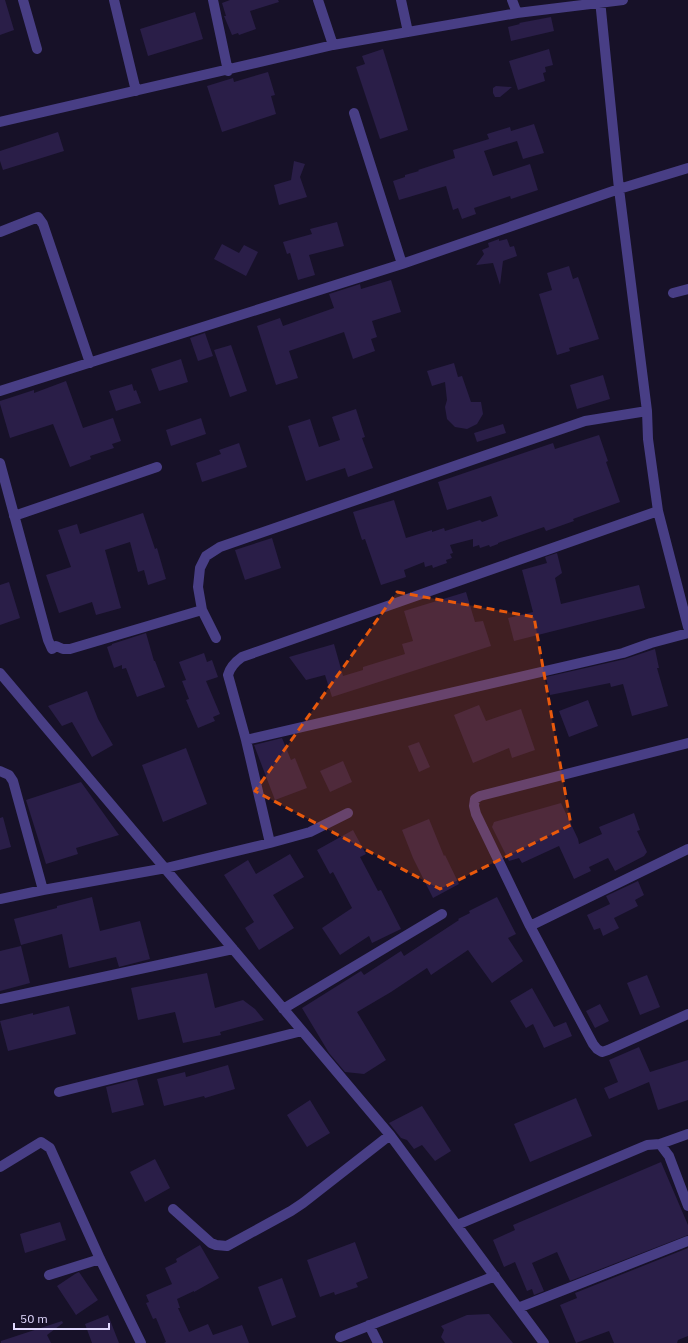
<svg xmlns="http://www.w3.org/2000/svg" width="688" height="1343" font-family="'IBM Plex Sans',sans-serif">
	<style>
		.building { fill: #2a1e48 }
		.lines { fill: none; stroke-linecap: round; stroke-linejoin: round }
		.street { stroke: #483e85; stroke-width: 10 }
		.marked { fill: #e8590c; fill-opacity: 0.2; stroke: #e8590c; stroke-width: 3; stroke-dasharray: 8 5; stroke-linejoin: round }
	</style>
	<rect width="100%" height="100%" fill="#171128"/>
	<!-- building -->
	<path class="building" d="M0,0H5L14,30L0,35Z
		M230,0H278L279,2L250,11L256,29L239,35L238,33L232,35L224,16H226L222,3Z
		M195,12L203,39L148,56L140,29Z
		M551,17L554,31L511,41L508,27L520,24L519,23Z
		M383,49L408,130L380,139L356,67L365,64L362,56Z
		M549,49L553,65L545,67L546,72L543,73L545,81L518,90L509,61Z
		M268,72L275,95L271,96L276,114L222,132L207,86L233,78L234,82Z
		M496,86L512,87L500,97H495L493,93V88Z
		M534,124L544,153L523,159L517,141L484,151L493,176L530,164L538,190L511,199L510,196L474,208L476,214L462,219L458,208L453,210L446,186L399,200L393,181L405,177V175L419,171L418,170L455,158L453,150L489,139L487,134L510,127L511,131Z
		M58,132L64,151L3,170L0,161V151Z
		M294,161L305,164L300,177L307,197L279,205L274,185L291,180Z
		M337,222L344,246L309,255L315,275L298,280L290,253L287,254L283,242L312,234L310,229Z
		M499,239V241L507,239L510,247L514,246L517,256L503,261L500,285L493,263L476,265L484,254L482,250L489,247L488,243Z
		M222,244L239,253L244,245L258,252L246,276L214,259Z
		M569,266L573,279L578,277L599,339L569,348L570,351L557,355L539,294L552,290L547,273Z
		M391,280L401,312L372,321L377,337L371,339L375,351L353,359L344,332L289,351L298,378L276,385L257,326L280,318L283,326L334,308L329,294L360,284L361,289Z
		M205,333L213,356L198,361L190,338Z
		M231,345L247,391L230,397L214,350Z
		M181,359L188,382L159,391L151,369Z
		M454,363L458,377L462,376L471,402H481L483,414L477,424L467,429L455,427L447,419L445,407L447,400L445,382L432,386L427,371Z
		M603,375L610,399L577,409L570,385Z
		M66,381L83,428L113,418L121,441L112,444L114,448L90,456L91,459L70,467L53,424L10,438L0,404V401L34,390V393Z
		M132,384L134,391L136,390L141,403L116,411L109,391Z
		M356,409L365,437L362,438L373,468L348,477L345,468L306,481L288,426L310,419L319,447L340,440L332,417Z
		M201,418L206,434L171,446L166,430Z
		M503,424L506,433L477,442L474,433Z
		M599,435L608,461L606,462L620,502L573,519L574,521L546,531L544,527L498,543V544L490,547L489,545L480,548L479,545L473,547V539L450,545L453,553L450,554L452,558L446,560L447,563L433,568L432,565L425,567L424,562L404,570L406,577L381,585L365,539L362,540L353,512L394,500L406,538L432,530V532L444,528L445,531L480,520L482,522L498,516L491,496L447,510L438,482L553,443L555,449Z
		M239,443L247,467L202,482L196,463L221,454L219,450Z
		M143,513L155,549L157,548L166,579L148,585L144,570L138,572L130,542L105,550L121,608L96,615L92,602L59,613L46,575L71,567L58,530L77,524L80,534Z
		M272,538L281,568L245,580L235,550Z
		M557,553L562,573L555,578L561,604L639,585L645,608L514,641L508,618L533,612L522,570L547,563L545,557Z
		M9,582L20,618L0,625V585Z
		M466,592L475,622L483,621L491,646L332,697L325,675L306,680L289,657L334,644L343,676L363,670V667L405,654L402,644L413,641L404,611Z
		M146,633L154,661H155L165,687L137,697L126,668L122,669V665L114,668L107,647L112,645V644Z
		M655,649L659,668H657L668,706L632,716L623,684L611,687L610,683L550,695L546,677L625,659Z
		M204,653L207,662L212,660L218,677L206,681L220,714L213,717L215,721L198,728L186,700L189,699L182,681L186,680L179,662Z
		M87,691L98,719L113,745L92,757L72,722L62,726L48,706Z
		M588,700L598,726L569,737L559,711Z
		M479,705L486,721L521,709L535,750L512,758L509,748L473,763L454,715Z
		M282,738L291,760L295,758L307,788L275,800L254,745Z
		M419,742L430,767L419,772L408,746Z
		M186,748L207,804L163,822L142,765Z
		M343,761L352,782L330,792L320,771Z
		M81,782L119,835L76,848L78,854L46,864L26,800Z
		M561,803L578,839L579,844L602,834L599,827L634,813L640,830L637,831L647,852L644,856L615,871L608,858L589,867L591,871L574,879L559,846L522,863L519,858L509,861L492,827L494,822Z
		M3,817L11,847L0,850V818Z
		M429,819L444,856L445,855L459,884L433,898L413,858L402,830Z
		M353,830L366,854L360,857L378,891L381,890L401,929L372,943L369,936L340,955L322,928L352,908L333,872L330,874L317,850Z
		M290,854L304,877L273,895L294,928L259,950L245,928L254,922L224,875L248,860L256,874Z
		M638,881L644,895L635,900L638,906L614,918L619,928L603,936L600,928L594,930L587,915L610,904L606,896Z
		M92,897L100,931L140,921L150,959L119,967L116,957L69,968L62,934L21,945L14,919L57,908V906Z
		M497,897L516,934L508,938L523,961L492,983L468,950L431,975L427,968L391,992L357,1012L386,1060L364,1074L345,1072L329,1053L302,1008L361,971L364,975L401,951L404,956L459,920L458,919L470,913L469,911Z
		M21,946L30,983L0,991V951Z
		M207,973L215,1008L243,1000L255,1009L264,1020L220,1032L221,1035L183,1043L175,1012L138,1020L131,988Z
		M647,975L660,1007L640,1015L627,983Z
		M532,988L554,1027L566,1022L572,1036L544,1048L533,1024L526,1028L510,1001Z
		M600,1004L609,1021L595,1028L586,1011Z
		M69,1006L76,1034L8,1051L0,1021L33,1013V1015Z
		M639,1047L650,1072L688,1060V1100L658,1110L649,1082L609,1099L604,1088L618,1082L609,1060Z
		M228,1065L235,1089L205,1098L204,1096L164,1106L157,1079L185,1072L186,1077Z
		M137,1079L144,1105L112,1113L106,1087Z
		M576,1098L592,1136L530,1162L514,1124Z
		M310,1100L330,1133L307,1147L287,1115Z
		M422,1106L451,1151L435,1161L422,1145L414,1149L407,1140L401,1138L389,1123Z
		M155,1159L170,1188L145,1202L130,1172Z
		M661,1162L688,1225V1235L570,1281L557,1252L532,1263L544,1291L534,1295L532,1289L527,1291L515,1262L504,1267L493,1240L515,1230L513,1225Z
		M60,1222L66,1240L25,1253L20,1234Z
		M355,1242L368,1278L356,1283L358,1287L335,1295L334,1292L320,1297L307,1260Z
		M200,1245L219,1278L194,1292V1291L177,1299L180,1308H178L189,1332L208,1324L213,1335L242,1325L249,1343H164L166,1342L156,1318L153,1319L146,1303L149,1302L146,1295L172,1284L165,1268L177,1262L176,1259Z
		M688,1248V1336L678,1340L677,1343H614L609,1331L576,1343L560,1305L577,1298L575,1293Z
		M79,1272L98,1300L76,1315L57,1286L75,1274Z
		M282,1278L296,1317L272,1326L258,1287Z
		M489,1314L513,1343H445L441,1337L444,1330L441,1326L467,1315Z
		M108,1315L119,1343H92L85,1324Z
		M62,1321L63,1323L47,1335L51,1343H1V1341Z"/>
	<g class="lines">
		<!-- street -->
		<path class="street" d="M23,0L37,49
			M114,0L136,91
			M213,0L228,71
			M318,0L333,45
			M401,0L408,32
			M512,0L517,13
			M600,0L619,189L647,411L648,439L658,511L688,627
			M354,113L402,264
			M0,122L333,45L517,13L623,0
			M0,232L38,217L43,224L90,363
			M673,293L688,289
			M0,391L402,264L619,189L688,168
			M0,463L48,640L52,649L56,646L63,649H70L202,610
			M14,516L157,467
			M216,638L202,610L198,587L200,568L206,556L220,547L585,421L647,411
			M0,673L390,1135L544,1343
			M246,740L623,653L651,643L688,633
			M688,743L480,796L475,799L474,806L476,814L530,926L593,1044L597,1049L602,1052L608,1050L688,1014
			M0,771L9,775L13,781L43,890
			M270,843L246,740L228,675C230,667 235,662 242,657L658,511
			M0,899L43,890L166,868L270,843L310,832L348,813
			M530,926L688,849
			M0,999L233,949
			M283,1009L442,914
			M59,1092L302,1031
			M660,1144L688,1134
			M0,1167L41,1142L50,1148L100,1259L141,1343
			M173,1209L211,1243L216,1245L227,1246L291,1211L303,1203L390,1135
			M457,1225L647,1145L660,1144L669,1156L688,1206
			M49,1275L100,1259
			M518,1308L688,1241
			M369,1325L378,1343
			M340,1337L495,1276"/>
	</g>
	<!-- marked area -->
	<path class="marked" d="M397,592L534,617L571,825L440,889L255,791Z"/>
	<!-- scale -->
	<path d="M14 1323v6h95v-6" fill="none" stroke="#e1d9fe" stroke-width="2"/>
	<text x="20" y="1323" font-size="12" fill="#e1d9fe" stroke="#171128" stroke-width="3" paint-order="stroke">50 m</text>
</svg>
